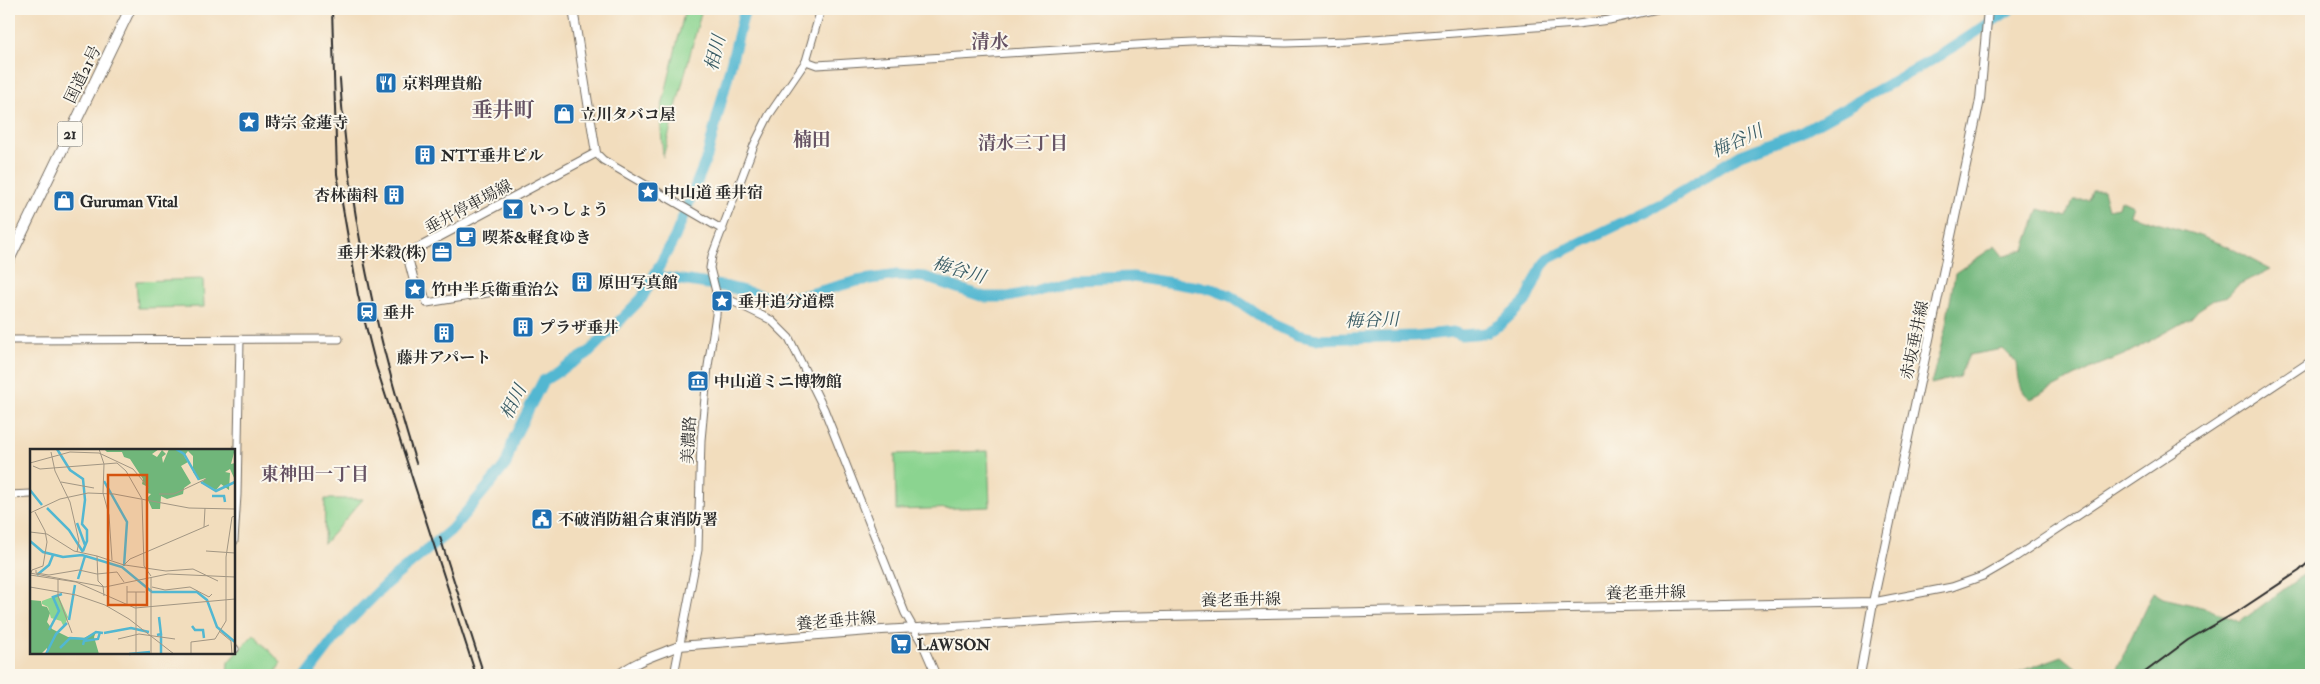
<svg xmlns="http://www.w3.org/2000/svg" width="2320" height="684" font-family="'IM FELL Double Pica','Noto Serif JP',serif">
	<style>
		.green { fill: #8bd490; stroke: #5b805e }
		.forest { fill: #70b67a; stroke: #4e7052 }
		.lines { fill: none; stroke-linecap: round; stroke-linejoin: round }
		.river { stroke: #52b7d1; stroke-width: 11 }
		.tertiary-casing { stroke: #71695e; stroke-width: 9 }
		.secondary-casing { stroke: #71695e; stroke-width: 10 }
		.trunk-casing { stroke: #71695e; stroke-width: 12 }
		.tertiary { stroke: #fff; stroke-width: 7 }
		.secondary { stroke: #fff; stroke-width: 8 }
		.trunk { stroke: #fff; stroke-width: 10 }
		.rail { stroke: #2b2b2b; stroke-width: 2 }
		.labels { text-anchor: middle; stroke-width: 4; stroke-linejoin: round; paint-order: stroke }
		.shield { fill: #fbf7ec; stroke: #696865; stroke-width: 1 }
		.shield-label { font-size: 15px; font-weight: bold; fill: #2b2b2b }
		.street-label { font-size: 16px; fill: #2b2b2b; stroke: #fbf7ec }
		.poi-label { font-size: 16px; font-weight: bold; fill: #2b2b2b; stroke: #fbf7ec; text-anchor: start }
		.water-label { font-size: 18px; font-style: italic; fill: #395c65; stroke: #fbf7ec }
		.neighbourhood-label { font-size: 18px; font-weight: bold; fill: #665364; stroke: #fbf7ec }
		.quarter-label { font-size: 19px; font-weight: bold; fill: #665364; stroke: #fbf7ec }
		.district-label { font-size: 21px; font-weight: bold; fill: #665364; stroke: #fbf7ec }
		.inset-river { fill: none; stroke: #52b7d1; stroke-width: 2.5 }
		.inset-road { fill: none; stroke: #a29683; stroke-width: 1 }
		.view { fill: #d5540f; fill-opacity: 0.15; stroke: #d5540f; stroke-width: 2.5 }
		.inset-edge { fill: none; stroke: #2b2b2b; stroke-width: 2.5 }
	</style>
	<rect width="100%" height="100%" fill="#fbf7ec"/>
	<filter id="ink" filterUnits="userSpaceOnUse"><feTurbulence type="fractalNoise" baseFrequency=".02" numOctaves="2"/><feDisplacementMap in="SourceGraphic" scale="10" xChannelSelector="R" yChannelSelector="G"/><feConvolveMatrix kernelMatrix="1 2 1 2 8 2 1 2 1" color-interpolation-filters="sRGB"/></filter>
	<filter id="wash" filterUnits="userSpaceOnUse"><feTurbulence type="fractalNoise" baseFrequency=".0096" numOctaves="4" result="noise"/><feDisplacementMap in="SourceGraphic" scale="20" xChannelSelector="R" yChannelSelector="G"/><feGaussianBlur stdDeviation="1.12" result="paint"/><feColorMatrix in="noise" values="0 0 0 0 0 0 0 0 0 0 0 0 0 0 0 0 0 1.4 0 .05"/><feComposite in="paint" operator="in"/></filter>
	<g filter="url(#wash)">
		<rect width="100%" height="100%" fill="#f2ddbd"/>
		<!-- green -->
		<path class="green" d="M685,9H702L663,157L660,115Z
			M203,279L204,307L138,308L136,281Z
			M988,451L990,507L896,510L895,454Z
			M325,499H363L324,544Z
			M254,634L281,663L274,675H227L228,662Z"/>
		<!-- forest -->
		<path class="forest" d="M2092,190H2103L2108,209L2118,207L2120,200L2133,206L2130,215L2197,235L2227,246L2270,269L2238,285L2228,296L2215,299L2198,310L2191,318L2126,354L2094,367L2031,399C2018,391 2019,377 2017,363L2003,349L1969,355L1959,377L1931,384L1945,330L1955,273L1995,246L2003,256L2025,249L2039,209L2067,217L2073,200H2089Z
			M2311,569V675H2114L2153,592L2163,598L2206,608L2240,622Z
			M2062,656L2083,673L2091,675H2010Z"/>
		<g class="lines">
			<!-- river -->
			<path class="river" d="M655,276L728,287L769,297L802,296L857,281L897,275L925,277L984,297H1008L1035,291L1071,279L1133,277L1212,289L1230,296L1274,325L1297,335L1316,339L1415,336L1454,332L1461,335L1486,333L1501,324L1526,301L1542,266L1549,258L1663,203L1740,155L1801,133L1941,55L2011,9
				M307,675L346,624L387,583L451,530L495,478L506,464L514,438L543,381L588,353L642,298L675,237L707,157L745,9"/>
		</g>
	</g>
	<g filter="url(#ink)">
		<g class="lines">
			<!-- tertiary casing -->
			<g class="tertiary-casing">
				<path id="tertiary" d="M806,61L817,65L1152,44L1214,41L1286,43L1347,41L1577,24L1609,20L1657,9
					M596,153L603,160L723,230
					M414,281L422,288L427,303L488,293
					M717,296L724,297L771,320L789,338L824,409L905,613L923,645L936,675
					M9,340L339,339
					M9,495L31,494
					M234,541L237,495L240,340
					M1873,602L1952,587L1983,576L2014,558L2311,361
					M234,648L235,649
					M674,675L698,550L701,440L708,366L716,315L717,296L710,268L712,256L754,145L769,115L806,61L821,9"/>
			</g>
			<!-- secondary casing -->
			<g class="secondary-casing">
				<path id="secondary" d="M414,281L407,254L596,153L573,9
					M618,675C637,660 657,655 679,646L882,630L1113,617L1873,602
					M1860,675L1873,602L1980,100L1988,9"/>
			</g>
			<!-- trunk casing -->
			<g class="trunk-casing">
				<path id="trunk" d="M9,260L130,9"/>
			</g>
			<!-- tertiary -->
			<use href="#tertiary" class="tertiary"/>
			<!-- secondary -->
			<use href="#secondary" class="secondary"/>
			<!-- trunk -->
			<use href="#trunk" class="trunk"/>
			<!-- rail -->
			<path class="rail" d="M332,9L337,174L358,295L376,366L476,675
				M340,79C348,211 377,338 416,463
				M440,537L484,675
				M2141,675L2188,640L2240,610L2299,571L2311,560"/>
		</g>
	</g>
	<!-- icons -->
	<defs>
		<g id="restaurant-square" transform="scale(1.125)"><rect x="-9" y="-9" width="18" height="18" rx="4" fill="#1f6fb2" stroke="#fbf7ec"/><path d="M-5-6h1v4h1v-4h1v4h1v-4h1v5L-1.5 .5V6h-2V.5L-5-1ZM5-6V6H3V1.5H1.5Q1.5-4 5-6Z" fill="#fff"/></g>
		<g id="shop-square" transform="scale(1.125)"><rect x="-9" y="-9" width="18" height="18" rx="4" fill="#1f6fb2" stroke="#fbf7ec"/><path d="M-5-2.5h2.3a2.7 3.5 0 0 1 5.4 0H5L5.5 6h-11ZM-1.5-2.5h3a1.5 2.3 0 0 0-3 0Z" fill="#fff"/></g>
		<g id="sight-square" transform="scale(1.125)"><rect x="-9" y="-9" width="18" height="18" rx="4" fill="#1f6fb2" stroke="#fbf7ec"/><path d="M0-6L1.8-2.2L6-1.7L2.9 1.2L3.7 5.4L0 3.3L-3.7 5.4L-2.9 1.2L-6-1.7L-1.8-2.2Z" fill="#fff"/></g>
		<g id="building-square" transform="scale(1.125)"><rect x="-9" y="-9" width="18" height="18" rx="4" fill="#1f6fb2" stroke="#fbf7ec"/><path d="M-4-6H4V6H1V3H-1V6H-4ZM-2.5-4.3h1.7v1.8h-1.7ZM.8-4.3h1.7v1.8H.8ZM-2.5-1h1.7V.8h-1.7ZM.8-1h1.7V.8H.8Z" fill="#fff"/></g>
		<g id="bar-square" transform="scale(1.125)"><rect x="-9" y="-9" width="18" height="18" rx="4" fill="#1f6fb2" stroke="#fbf7ec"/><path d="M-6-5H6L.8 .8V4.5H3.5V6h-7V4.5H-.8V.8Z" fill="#fff"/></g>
		<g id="cafe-square" transform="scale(1.125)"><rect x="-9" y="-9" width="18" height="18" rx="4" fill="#1f6fb2" stroke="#fbf7ec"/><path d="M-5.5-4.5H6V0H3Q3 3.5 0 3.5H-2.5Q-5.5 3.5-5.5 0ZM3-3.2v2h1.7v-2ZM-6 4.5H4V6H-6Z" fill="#fff"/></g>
		<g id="office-square" transform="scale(1.125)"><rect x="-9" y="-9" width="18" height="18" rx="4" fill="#1f6fb2" stroke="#fbf7ec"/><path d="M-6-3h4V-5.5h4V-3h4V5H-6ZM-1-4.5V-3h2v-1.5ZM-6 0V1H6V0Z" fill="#fff"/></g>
		<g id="station-square" transform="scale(1.125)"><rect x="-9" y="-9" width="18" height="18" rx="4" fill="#1f6fb2" stroke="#fbf7ec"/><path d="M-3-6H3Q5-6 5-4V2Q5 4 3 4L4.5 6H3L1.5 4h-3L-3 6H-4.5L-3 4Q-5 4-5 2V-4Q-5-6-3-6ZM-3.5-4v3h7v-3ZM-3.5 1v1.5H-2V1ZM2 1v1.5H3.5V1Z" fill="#fff"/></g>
		<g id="museum-square" transform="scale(1.125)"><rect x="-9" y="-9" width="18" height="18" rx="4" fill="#1f6fb2" stroke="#fbf7ec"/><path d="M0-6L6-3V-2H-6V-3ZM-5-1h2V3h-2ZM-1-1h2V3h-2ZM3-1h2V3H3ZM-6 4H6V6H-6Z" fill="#fff"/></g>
		<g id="civic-square" transform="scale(1.125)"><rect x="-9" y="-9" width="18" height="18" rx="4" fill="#1f6fb2" stroke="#fbf7ec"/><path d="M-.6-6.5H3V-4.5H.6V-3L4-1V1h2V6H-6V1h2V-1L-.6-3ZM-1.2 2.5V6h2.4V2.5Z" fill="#fff"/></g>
		<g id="supermarket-square" transform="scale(1.125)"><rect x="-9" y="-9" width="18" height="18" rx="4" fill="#1f6fb2" stroke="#fbf7ec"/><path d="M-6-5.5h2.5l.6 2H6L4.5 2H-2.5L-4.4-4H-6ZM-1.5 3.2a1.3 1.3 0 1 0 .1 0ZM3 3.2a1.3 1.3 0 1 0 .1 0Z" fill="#fff"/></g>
	</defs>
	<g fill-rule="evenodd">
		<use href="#restaurant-square" x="386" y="83"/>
		<use href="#shop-square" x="564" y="114"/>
		<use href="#sight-square" x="249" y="122"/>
		<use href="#building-square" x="425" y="155"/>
		<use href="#sight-square" x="648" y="192"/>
		<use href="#building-square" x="394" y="195"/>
		<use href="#shop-square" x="64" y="201"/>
		<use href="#bar-square" x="513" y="209"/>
		<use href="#cafe-square" x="466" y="237"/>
		<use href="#office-square" x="442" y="252"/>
		<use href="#building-square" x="582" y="282"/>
		<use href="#sight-square" x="415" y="289"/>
		<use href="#sight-square" x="722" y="301"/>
		<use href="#station-square" x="367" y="312"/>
		<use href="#building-square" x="523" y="327"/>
		<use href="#building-square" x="444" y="333"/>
		<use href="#museum-square" x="698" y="381"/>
		<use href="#civic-square" x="542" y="519"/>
		<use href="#supermarket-square" x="901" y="644"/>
	</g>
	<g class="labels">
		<!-- shield labels -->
		<rect class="shield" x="57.5" y="121.5" width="25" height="25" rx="4"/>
		<g class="shield-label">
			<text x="70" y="139">21</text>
		</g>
		<!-- street labels -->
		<g class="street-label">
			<text transform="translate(82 74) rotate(-64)" y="6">国道21号</text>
			<text transform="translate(468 206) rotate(-28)" y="6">垂井停車場線</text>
			<text transform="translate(1914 340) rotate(-78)" y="6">赤坂垂井線</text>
			<text transform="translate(688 440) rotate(-87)" y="6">美濃路</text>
			<text transform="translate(1646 592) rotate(-1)" y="6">養老垂井線</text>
			<text transform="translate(1241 599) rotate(-1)" y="6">養老垂井線</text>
			<text transform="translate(836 620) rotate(-5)" y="6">養老垂井線</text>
		</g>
		<!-- poi labels -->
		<g class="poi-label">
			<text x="402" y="89">京料理貴船</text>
			<text x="580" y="120">立川タバコ屋</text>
			<text x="265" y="128">時宗 金蓮寺</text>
			<text x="441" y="161">NTT垂井ビル</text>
			<text x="664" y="198">中山道 垂井宿</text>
			<text x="378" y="201" text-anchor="end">杏林歯科</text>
			<text x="80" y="207">Guruman Vital</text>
			<text x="529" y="215">いっしょう</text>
			<text x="482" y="243">喫茶&amp;軽食ゆき</text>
			<text x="426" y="258" text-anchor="end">垂井米穀(株)</text>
			<text x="598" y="288">原田写真館</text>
			<text x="431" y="295">竹中半兵衛重治公</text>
			<text x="738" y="307">垂井追分道標</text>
			<text x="383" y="318">垂井</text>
			<text x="539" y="333">プラザ垂井</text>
			<text x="444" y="363" text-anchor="middle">藤井アパート</text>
			<text x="714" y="387">中山道ミニ博物館</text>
			<text x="558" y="525">不破消防組合東消防署</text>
			<text x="917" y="650">LAWSON</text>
		</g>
		<!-- water labels -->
		<g class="water-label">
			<text transform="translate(715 53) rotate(-76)" y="6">相川</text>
			<text transform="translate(1737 141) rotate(-25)" y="6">梅谷川</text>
			<text transform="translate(959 270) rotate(16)" y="6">梅谷川</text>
			<text transform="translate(1372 320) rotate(-2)" y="6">梅谷川</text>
			<text transform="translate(513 402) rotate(-63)" y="6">相川</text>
		</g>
		<!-- neighbourhood labels -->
		<g class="neighbourhood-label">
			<text x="1023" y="149">清水三丁目</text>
			<text x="315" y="480">東神田一丁目</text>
		</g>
		<!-- quarter labels -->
		<g class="quarter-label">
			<text x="990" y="48">清水</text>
			<text x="812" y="146">楠田</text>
		</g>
		<!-- district labels -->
		<g class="district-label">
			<text x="503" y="117">垂井町</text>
		</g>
	</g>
	<!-- overview -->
	<g transform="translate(30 449)">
		<rect width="205" height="205" fill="#f2ddbd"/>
		<path d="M28,146L38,168L34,178L31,172L21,169L18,158L12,155V152Z" fill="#8bd490"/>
		<path d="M74,0H129L122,5L127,8L132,1L136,5L132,8L133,14L139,0H205L201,15L205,14V31L200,20L195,23L200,24L199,41L191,35L186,41L171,34L176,29L169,31L163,23V7L158,2L154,7L158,13L151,17L161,34L154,39L153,45L137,50L131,47L130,60H122L117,49L121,45L117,44L116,37L112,35L113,30L100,10L94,8L92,3H77ZM0,151L11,152L12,157L17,158L20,164L17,173L22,180L38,188L54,189L66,183L64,188L69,205H17V199L11,205H0Z" fill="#70b67a"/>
		<path class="inset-river" d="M27,0L40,21L53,30L55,51L52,75L57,81V92L53,102M146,0L154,5L169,31M74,32L97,73L94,117M171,33L186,42L205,33M0,41L12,56M182,47H194L195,53M17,59L39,81L53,103M47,74L55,96M0,92L13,103L33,108L52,106L92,118L122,143H167L177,151L187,178L205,193M7,126L19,116L23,106M48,130L55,107M39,171L45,136M162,177L165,181H173L174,189M19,181L29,162L23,148L32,145M74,184L101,179L119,183M131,185V205M127,186L131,185L129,168M53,196L54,192L68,190L70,183M30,199L40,189L55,190L66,183L73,184M16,205L26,185L37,174M99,205L120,203"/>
		<path class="inset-road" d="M69,0L74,15L73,44M21,3L25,22L40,53L49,92L47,103M0,14L40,3L69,4L103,20L119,39M3,17L10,20L87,14L96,22L112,50M31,33L64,39M73,44L79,66L82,111M129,45H144L176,30M112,51L114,117L121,127M0,64L30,50L58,44L84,45L159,59L205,60M174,78L175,59M0,83L17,85L44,102L67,107L68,132L73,137L74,147M176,102L205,104M67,107L94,116L100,110L179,76M95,116L136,122L163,120L188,132M6,121V124L19,126L49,121L67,125M0,124L75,138L138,125L205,128M67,125L87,123L94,133M0,126L2,121L13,117L17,93L15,82L5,63M0,126L46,133L105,159L205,150M28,130V147L42,184M0,138L46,146L75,156L99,170L144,205M122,138L135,141L160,138L179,148L182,145M97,143H115M106,143V205M97,156V137M189,182L201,192L202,205M88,190L109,185L145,190M121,205V128M161,205V193L185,190L196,172V108L202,68L205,67"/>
		<path class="view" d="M78,26H117V156H78Z"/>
		<rect width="205" height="205" class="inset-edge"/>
	</g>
	<!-- margin -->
	<rect width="2320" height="684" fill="none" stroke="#fbf7ec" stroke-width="30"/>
</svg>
